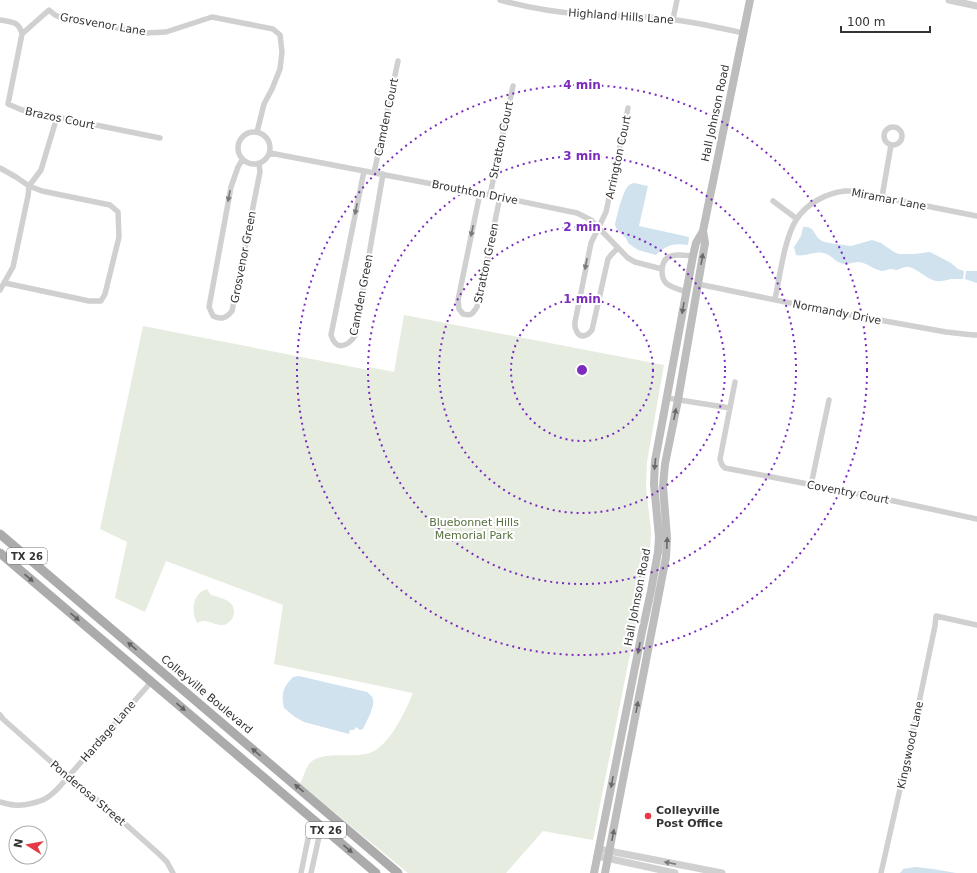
<svg xmlns="http://www.w3.org/2000/svg" width="977" height="873" font-family="'DejaVu Sans',sans-serif">
	<style>
		.green { fill: #e6ecdf }
		.water { fill: #cfe2ee }
		.lines { fill: none; stroke-linecap: round; stroke-linejoin: round }
		.minor { stroke: #d0d0d0; stroke-width: 5.5 }
		.tertiary { stroke: #d0d0d0; stroke-width: 7 }
		.secondary { stroke: #bdbdbd; stroke-width: 8 }
		.primary { stroke: #ababab; stroke-width: 9 }
		.oneway { fill: #7a7a7a }
		.oneway2 { fill: #6a6a6a }
		.oneway3 { fill: #636363 }
		.ring { fill: none; stroke: #7b2cbf; stroke-width: 2; stroke-dasharray: 2 4 }
		.poi-dot { fill: #e63946; stroke: #fff; stroke-width: 1.5 }
		.labels { text-anchor: middle; stroke-width: 4; stroke-linejoin: round; paint-order: stroke }
		.shield { fill: #fff; stroke: #707070; stroke-width: 1 }
		.shield-label { font-size: 10px; font-weight: bold; fill: #333 }
		.street-label { font-size: 11px; fill: #333; stroke: #fff }
		.park-label { font-size: 11px; fill: #56703f; stroke: #fff }
		.poi-label { font-size: 11px; font-weight: bold; fill: #333; stroke: #fff; text-anchor: start }
		.centre { fill: #7b2cbf; stroke: #fff; stroke-width: 2 }
		.ring-label { font-size: 12px; text-anchor: middle; font-weight: bold; fill: #7b2cbf; stroke: #fff; stroke-width: 4; stroke-linejoin: round; paint-order: stroke }
	</style>
	<rect width="100%" height="100%" fill="#fff"/>
	<!-- green -->
	<path class="green" d="M404,315L664,365L647,462L646,486L649,514L651,530L650,555L636,626L634,634L593,840L543,831L506,873H408L300,784C303,778 305,770 309,764C322,748 357,761 374,751C391,742 406,710 413,693L274,664L283,605L166,561L145,612L115,598L127,542L100,529L143,326L368,370L369,367L394,372Z
		M207,589L211,595C221,598 235,600 234,613C233,616 233,619 230,621C222,631 212,620 203,621C201,621 199,622 197,623C191,612 192,593 207,589Z"/>
	<!-- water -->
	<path class="water" d="M634,183L648,186L639,226L689,237L688,245C674,243 666,245 656,255L638,250L628,243C627,235 617,233 615,225C616,218 623,191 628,186C630,184 631,184 634,183Z
		M803,227H808L812,229L818,238L822,241L829,243L851,246L872,240L881,243L894,252L899,254H914L930,252L951,263L958,269L964,271L963,279C959,279 955,279 951,279C945,280 939,283 933,280C924,277 918,269 909,267C904,266 901,269 897,270C895,270 893,269 891,269C888,269 885,271 882,271C874,270 868,263 859,262C852,262 846,266 838,262C833,259 830,254 823,253C814,251 805,257 796,255L794,247L801,236Z
		M966,271H977V283L965,279Z
		M299,676L367,692C368,693 371,695 372,697C377,704 366,722 363,729L360,730L356,727L354,730H350L349,734L304,722L295,717L284,708C281,694 283,687 293,677Z
		M915,867L933,869L956,873H900L903,869Z"/>
	<g class="lines">
		<!-- minor -->
		<path class="minor" d="M500,0C526,7 553,12 581,14C603,15 625,15 647,17C680,19 711,26 743,33
			M673,19L677,0
			M0,20C11,22 19,21 22,34L8,104L22,110L160,138
			M22,34L49,10L55,15L62,18L145,33L166,32L212,17L273,29L280,35L282,52L280,69L272,89L264,104L257,132
			M884 136a9 9 0 1 1 18 0a9 9 0 1 1-18 0Z
			M238 148a16 16 0 1 1 32 0a16 16 0 1 1-32 0Z
			M270,153L490,195L577,213L591,220L628,258L635,262L662,269
			M242,160L238,167L231,187L209,307L213,316C222,320 226,318 232,311L260,172L259,164
			M0,168L16,177L29,186L42,191L110,205L118,212L119,237L105,294L101,301H89L5,283
			M364,171L331,335C336,351 347,347 355,336L383,174
			M374,173L398,61
			M480,193L458,300L459,309L463,314C472,316 472,314 477,307L500,197
			M490,195L513,86
			M882,197L891,145
			M773,201L797,219
			M618,248L611,255L608,259L592,330C591,331 588,335 586,335C578,339 574,328 575,322L591,243L606,212L628,108
			M698,284L829,311L946,332L973,335H977
			M0,290L13,267L28,196L29,186L41,170L57,117
			M686,292C680,289 671,288 666,283C663,280 662,275 662,271C662,251 680,255 693,256
			M775,299C780,276 784,240 796,220C806,204 826,193 845,191C858,190 871,195 884,197C915,204 946,210 977,216
			M735,382L720,459L722,465L725,468L880,498L977,519
			M667,398L730,408
			M811,485L829,400
			M0,715L3,719L76,784L104,805L159,854L167,862L173,873
			M0,802C5,803 10,805 15,805C24,806 41,802 48,797C56,792 62,784 68,777L152,681
			M301,873L309,834L318,824
			M311,873L319,837L318,824
			M881,873L912,736L935,626L936,616L977,625"/>
		<!-- tertiary -->
		<path class="tertiary" d="M949,0L977,6
			M599,849L722,873
			M597,856L675,873"/>
		<!-- secondary -->
		<path class="secondary" d="M594,873L642,632L651,591L658,552L659,537L654,484L655,461L693,256L696,243L703,231
			M605,873L666,557L667,538L663,486L665,464L678,400L705,243L703,231L704,226L750,0"/>
		<!-- primary -->
		<path class="primary" d="M0,534L398,873
			M0,553L376,873"/>
	</g>
	<!-- one-way arrows -->
	<defs><path id="oneway-solid" d="M-6-.8H1V-3.2L6.5 0L1 3.2V.8H-6Z"/></defs>
	<g class="oneway">
		<use href="#oneway-solid" transform="translate(229 196) rotate(101)"/>
		<use href="#oneway-solid" transform="translate(356 209) rotate(101)"/>
		<use href="#oneway-solid" transform="translate(472 231) rotate(102)"/>
		<use href="#oneway-solid" transform="translate(586 264) rotate(101)"/>
		<use href="#oneway-solid" transform="translate(670 863) rotate(-169)"/>
	</g>
	<g class="oneway2">
		<use href="#oneway-solid" transform="translate(702 259) rotate(-80)"/>
		<use href="#oneway-solid" transform="translate(683 308) rotate(100)"/>
		<use href="#oneway-solid" transform="translate(675 414) rotate(-79)"/>
		<use href="#oneway-solid" transform="translate(655 464) rotate(96)"/>
		<use href="#oneway-solid" transform="translate(667 543) rotate(-88)"/>
		<use href="#oneway-solid" transform="translate(639 648) rotate(101)"/>
		<use href="#oneway-solid" transform="translate(637 707) rotate(-79)"/>
		<use href="#oneway-solid" transform="translate(612 782) rotate(101)"/>
		<use href="#oneway-solid" transform="translate(613 835) rotate(-79)"/>
	</g>
	<g class="oneway3">
		<use href="#oneway-solid" transform="translate(29 578) rotate(41)"/>
		<use href="#oneway-solid" transform="translate(75 617) rotate(40)"/>
		<use href="#oneway-solid" transform="translate(132 646) rotate(-140)"/>
		<use href="#oneway-solid" transform="translate(181 707) rotate(41)"/>
		<use href="#oneway-solid" transform="translate(256 752) rotate(-140)"/>
		<use href="#oneway-solid" transform="translate(299 788) rotate(-140)"/>
		<use href="#oneway-solid" transform="translate(348 849) rotate(40)"/>
	</g>
	<!-- distance rings -->
	<g class="ring">
		<circle cx="582" cy="370" r="71"/>
		<circle cx="582" cy="370" r="143"/>
		<circle cx="582" cy="370" r="214"/>
		<circle cx="582" cy="370" r="285"/>
	</g>
	<!-- markers -->
	<circle class="poi-dot" cx="648" cy="816" r="4"/>
	<g class="labels">
		<!-- shield labels -->
		<g class="shield">
			<rect x="7" y="548" width="40" height="16" rx="3"/>
			<rect x="306" y="822" width="40" height="16" rx="3"/>
		</g>
		<g class="shield-label">
			<text x="27" y="560">TX 26</text>
			<text x="326" y="834">TX 26</text>
		</g>
		<!-- street labels -->
		<g class="street-label">
			<text transform="translate(621 16) rotate(4)" y="4">Highland Hills Lane</text>
			<text transform="translate(103 24) rotate(10)" y="4">Grosvenor Lane</text>
			<text transform="translate(715 113) rotate(-78)" y="4">Hall Johnson Road</text>
			<text transform="translate(386 117) rotate(-78)" y="4">Camden Court</text>
			<text transform="translate(60 118) rotate(12)" y="4">Brazos Court</text>
			<text transform="translate(501 140) rotate(-78)" y="4">Stratton Court</text>
			<text transform="translate(618 157) rotate(-78)" y="4">Arrington Court</text>
			<text transform="translate(475 192) rotate(11)" y="4">Brouthton Drive</text>
			<text transform="translate(889 199) rotate(11)" y="4">Miramar Lane</text>
			<text transform="translate(243 257) rotate(-79)" y="4">Grosvenor Green</text>
			<text transform="translate(486 263) rotate(-78)" y="4">Stratton Green</text>
			<text transform="translate(361 295) rotate(-79)" y="4">Camden Green</text>
			<text transform="translate(837 312) rotate(11)" y="4">Normandy Drive</text>
			<text transform="translate(848 492) rotate(11)" y="4">Coventry Court</text>
			<text transform="translate(637 597) rotate(-79)" y="4">Hall Johnson Road</text>
			<text transform="translate(207 694) rotate(40)" y="4">Colleyville Boulevard</text>
			<text transform="translate(108 731) rotate(-49)" y="4">Hardage Lane</text>
			<text transform="translate(910 745) rotate(-78)" y="4">Kingswood Lane</text>
			<text transform="translate(88 793) rotate(40)" y="4">Ponderosa Street</text>
		</g>
		<!-- park labels -->
		<g class="park-label">
			<text x="474" y="526">Bluebonnet Hills<tspan x="474" dy="13">Memorial Park</tspan></text>
		</g>
		<!-- poi labels -->
		<g class="poi-label">
			<text x="656" y="814">Colleyville<tspan x="656" dy="13">Post Office</tspan></text>
		</g>
	</g>
	<circle cx="582" cy="370" r="6" class="centre"/>
	<g class="ring-label">
		<text x="582" y="89">4 min</text>
		<text x="582" y="160">3 min</text>
		<text x="582" y="231">2 min</text>
		<text x="582" y="303">1 min</text>
	</g>
	<!-- north arrow -->
	<g transform="translate(28 845) rotate(281)"><circle r="19" fill="#ffffff" stroke="#adadad"/>
	<path d="M0-3L7 15L0 10L-7 15Z" fill="#e63946"/>
	<text y="-6" font-size="11" font-weight="bold" text-anchor="middle" fill="#333333">N</text>
	</g>
	<!-- scale -->
	<path d="M841 26v6h89v-6" fill="none" stroke="#333333" stroke-width="2"/>
	<text x="847" y="26" font-size="12" fill="#333333" stroke="#ffffff" stroke-width="3" paint-order="stroke">100 m</text>
</svg>
